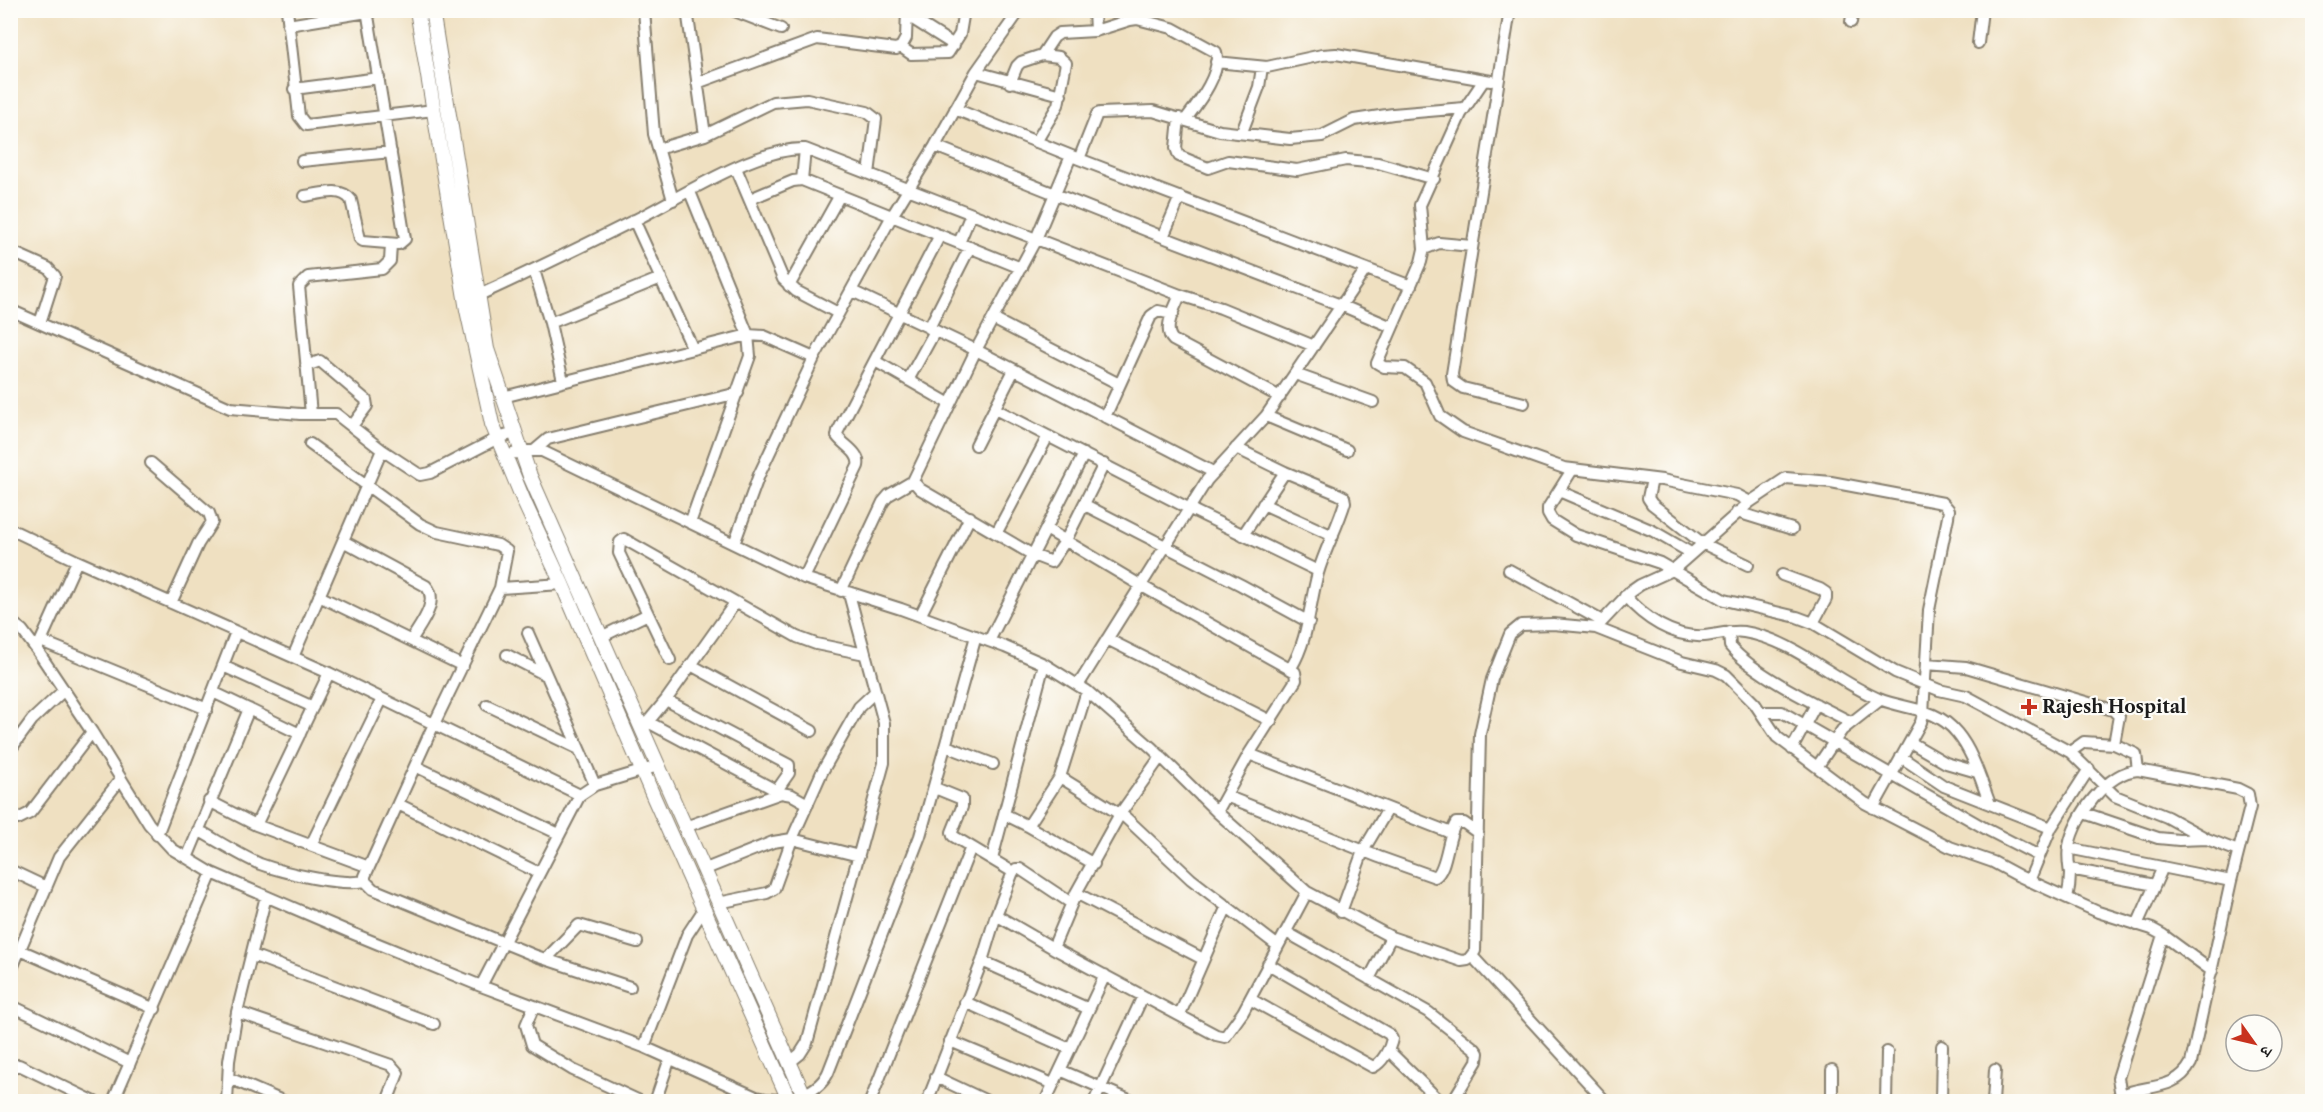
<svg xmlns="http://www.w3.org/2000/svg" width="2323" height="1112" font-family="'Libre Caslon Text','Noto Serif Devanagari',serif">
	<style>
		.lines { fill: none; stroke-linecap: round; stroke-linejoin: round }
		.minor-casing { stroke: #867e6e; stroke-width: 14 }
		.secondary-casing { stroke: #867e6e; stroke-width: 16 }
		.minor { stroke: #fff; stroke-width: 10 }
		.secondary { stroke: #fff; stroke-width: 14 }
		.poi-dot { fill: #c8321e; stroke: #fdfcf7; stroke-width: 2 }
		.labels { text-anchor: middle; stroke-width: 4.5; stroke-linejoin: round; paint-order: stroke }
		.poi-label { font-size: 18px; font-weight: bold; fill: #1c1c1c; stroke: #fdfcf7; text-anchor: start }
	</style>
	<rect width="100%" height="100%" fill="#fdfcf7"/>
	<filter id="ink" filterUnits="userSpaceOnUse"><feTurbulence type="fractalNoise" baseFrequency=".0167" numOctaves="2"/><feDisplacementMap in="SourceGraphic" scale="12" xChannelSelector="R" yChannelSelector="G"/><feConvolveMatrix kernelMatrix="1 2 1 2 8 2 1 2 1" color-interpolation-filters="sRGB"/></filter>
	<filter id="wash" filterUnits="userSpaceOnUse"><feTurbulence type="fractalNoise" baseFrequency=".008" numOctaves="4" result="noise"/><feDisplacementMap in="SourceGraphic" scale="24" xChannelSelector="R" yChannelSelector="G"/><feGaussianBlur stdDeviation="1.35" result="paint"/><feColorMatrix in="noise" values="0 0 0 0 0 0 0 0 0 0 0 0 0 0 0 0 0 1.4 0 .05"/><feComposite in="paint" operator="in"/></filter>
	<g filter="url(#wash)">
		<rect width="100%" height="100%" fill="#efe0c1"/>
	</g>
	<g filter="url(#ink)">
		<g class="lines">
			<!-- minor casing -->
			<g class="minor-casing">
				<path id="minor" d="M287,10L299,116L306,125L434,110
					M644,10L654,134L673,200
					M687,10L705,135
					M732,10L781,29
					M1094,10L1095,31
					M1510,10L1452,374L1453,381L1463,388L1524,403
					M908,16L954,45
					M1851,22L1853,10
					M288,25L367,12
					M1978,43L1982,10
					M901,47L911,54L948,53L960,34L964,10
					M1216,62L1267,67L1322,55L1336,54L1491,81
					M976,72L1061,95
					M1484,80L1461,114L1420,205L1424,249L1421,262L1377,363L1384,367L1405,368L1425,382L1440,416L1463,432L1564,468L1662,480L1737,495L1750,502
					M697,83L817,39L896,49L901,47L906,38L907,10
					M1010,83L1017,66L1021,62L1042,55L1054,37L1060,33L1095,31L1130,20L1137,19L1172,28L1216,52C1222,73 1198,103 1186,119
					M294,89L379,78
					M955,109L1079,159L1411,286
					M1179,118L1176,148L1179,156L1208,168L1228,161L1297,170L1346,160L1378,163L1434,179
					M1242,132L1259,87L1262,67
					M1036,142L1058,105L1066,63L1059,57L1042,55
					M935,146L1163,237L1343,306L1392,327
					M658,149L705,135L773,102L807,99L867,112L876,119L869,174
					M1071,156L1036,239L976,350L913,481L920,489L1033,555L1051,562L1066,540L1104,464
					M1079,159L1097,114L1100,113L1153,111L1220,131L1290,139L1322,136L1354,120L1393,114L1464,108
					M302,161L391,152
					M736,168L783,279L796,291L838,313
					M802,180L805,149
					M305,196C320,194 341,186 351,200L360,239L363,241L399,244L405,239L367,10
					M750,199L793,181L802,180L1021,268
					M634,220L692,347
					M1163,237L1180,197
					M959,243L971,214
					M1424,249L1439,243L1472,246
					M10,251L48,268L55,276L40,323
					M534,270L550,323L563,381
					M789,286L840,195
					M852,291L976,350L1213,472
					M479,295C532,271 585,245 637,219C680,197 757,147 805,149L1180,295L1221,308L1314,346
					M1180,295C1175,308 1162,329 1173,340L1280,397
					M10,310L230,408L300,414H336L382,450L420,475L430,473L498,438L515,433
					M993,319L1119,384
					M550,323L661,278
					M929,328L970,247
					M875,361L950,404
					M306,366L320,361L366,400L367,406L352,426
					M1295,374L1373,402
					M908,380L935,331
					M503,397L748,335L764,336L814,358
					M995,409L1188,508L1318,571
					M311,414L299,286L308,277L382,269L390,261L391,244
					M1266,416L1347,450
					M1105,417L1151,316L1158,311L1173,314
					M310,444L420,524L437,532L498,545L507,551L500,588L434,724L365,876V881L373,889L536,956L630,987
					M976,445L1014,370
					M1236,448L1285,472L1338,494L1344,497L1345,502C1338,526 1325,549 1318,573C1309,605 1309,638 1291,668
					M535,450L548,439L738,393
					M506,456L522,451H542L804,578L901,609L1005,647L1044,664L1087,691L1152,748L1217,812L1307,892L1391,937L1461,961L1468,960L1475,951L1480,734L1492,679L1510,634L1521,625L1553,624L1596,628L1682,662L1716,670L1726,675L1755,704L1777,737L1865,803L1950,847L1993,862L2019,876L2098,912L2152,929L2163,935L2212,971
					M151,463L209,513L212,522L198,544L171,603
					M1572,470L1548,508V513L1552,520L1576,535L1660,563L1724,600L1797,617L1813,623L1895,672L1939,690L1966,696L2070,752L2115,796L2167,817L2207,839L2238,851
					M1652,479L1648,498L1652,504L1702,543L1748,565
					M1559,491L1653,531L1691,553
					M1263,504L1333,536
					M1085,505L1241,585L1309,622
					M1737,512L1792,529
					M690,523L750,356L748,335L690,192
					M10,529L77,561L329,673L580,795
					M1046,529L1140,585L1295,672L1296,680L1249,754L1217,812
					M997,532L1048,436
					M1243,535L1285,472
					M343,541L426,586C440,601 420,625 412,639
					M734,544L759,475L814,358L892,216L935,146L976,72L1020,10
					M1509,570L1602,621
					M1782,575L1820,589L1826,593V599L1813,623
					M804,578L858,466C861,453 844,446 837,436L838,431L940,235
					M500,588L562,584
					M841,591L883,502L889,495L913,481
					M319,596L463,666
					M1625,596C1644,618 1673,638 1704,636C1717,635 1731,630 1744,632C1795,640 1833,680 1879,699C1907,710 1936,707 1957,733C1973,752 1981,781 1990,804
					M920,616L970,517
					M10,621L22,630L37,650L92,732L149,824L172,849L212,873L354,934L481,986L644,1047L756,1097C780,1104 816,1097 828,1073L920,836L976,636
					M1596,628L1630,592L1640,585L1673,570L1750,502L1786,478L1831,482L1943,503L1949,510L1948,517L1929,610L1923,714L1921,722L1873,808
					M1729,632L1730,646C1751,673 1819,706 1851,722
					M528,633L595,785
					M601,637L648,614
					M1107,639L1271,721
					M41,641L207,709
					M989,641L1084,454
					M39,645L77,561
					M507,655L546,675
					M293,657L382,450
					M670,660L619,553L620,542L624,539L797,637L816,644L865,654
					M1926,664L1966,667L2113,710L2119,716L2114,744
					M691,665L812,731
					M223,666L313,707
					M1079,684L1207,480L1266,416L1366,269
					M213,692L300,734
					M666,700L789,765V773L777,790
					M487,705L579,749
					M1762,712H1782L1988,830L2039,856
					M648,722L781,793
					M642,729L666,700L735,603
					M1910,742L1946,763L1977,772
					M946,746L993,764
					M1792,749L1816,704
					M10,750L32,720L63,691
					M2070,752L2084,742L2114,744L2136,754L2138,770
					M1249,754L1451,833
					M1901,757L1944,786L2051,828
					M415,766L559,834
					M1817,767L1842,730L1880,700
					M1060,777L1126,818L1191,879L1278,946
					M935,788L962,799V807L952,832L953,836L1013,872
					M1226,796L1379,857L1435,877C1447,870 1447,836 1456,823H1464L1478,833
					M209,801L256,825L369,867
					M398,804L539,873
					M2084,813L2158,838L2179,840L2207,839
					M1004,814L1028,826L1094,864
					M10,815L18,819L30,813L92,732
					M256,825L329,673
					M1028,826L1060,777L1087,691
					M685,827L781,793L792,795L808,804
					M198,830C218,841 239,855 260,864C285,873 339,886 365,881
					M157,835L236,632
					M311,845L382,699
					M2068,848L2231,881
					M187,858L249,709
					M992,859L1044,664
					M2070,869L2155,885
					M10,870L46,887
					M703,870L773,842L792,839L859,856
					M2029,881L2051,828L2089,769
					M1076,893L1203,959
					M2067,898C2069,890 2070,882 2070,874C2069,865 2067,856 2069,846C2074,817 2107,772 2138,770L2238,789L2248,794L2250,807L2231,881L2191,1063C2174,1096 2135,1081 2111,1102
					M718,903L767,893L774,889L792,839L822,772L859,707L875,692
					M1341,912L1363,851L1388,809
					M996,915L1053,948L1216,1035L1225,1037L1243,1012L1307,892
					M2137,925L2163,867
					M1286,932L1428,1012L1475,1049L1478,1053L1477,1061L1452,1102
					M1053,948L1076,893L1120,814L1161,756
					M20,950L155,1009
					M252,955L434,1024
					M1472,956L1606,1102
					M546,959L579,925L637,942
					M982,961L1089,1009
					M10,973L59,857L120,780
					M1369,979L1391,937
					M481,986L580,795L595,785L658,766
					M1250,999L1373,1067C1382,1063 1390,1049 1392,1039L1389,1034L1268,964
					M965,1002L1070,1049
					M10,1005L130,1063
					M534,1006L526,1025L532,1045L573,1070L642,1102
					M237,1012L391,1065L398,1073L387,1102
					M1180,1014L1227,906
					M950,1041L1053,1084
					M644,1047L687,935L704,909
					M1388,1050L1441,1102
					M790,1062L800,1054L807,1043L884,763V723L849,594
					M10,1068L19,1065L95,1102
					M1060,1070L1134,1102
					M936,1077L989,1102
					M229,1078L285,1102
					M2121,1096L2118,1078L2163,935
					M113,1102L212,873
					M227,1102L229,1061L237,1012L266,896
					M655,1102L670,1058
					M870,1102L971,847
					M927,1102L982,961L996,915L1013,872L1016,869H1020L1071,903
					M1045,1102L1105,975
					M1094,1102L1143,996
					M1832,1102V1070
					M1886,1102L1887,1052
					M1941,1102L1942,1046
					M1993,1102L1995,1070"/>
			</g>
			<!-- secondary casing -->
			<g class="secondary-casing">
				<path id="secondary" d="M417,10L467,310L492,424L525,504L562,584L654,798L790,1102
					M432,10L487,349L530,476L807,1102"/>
			</g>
			<!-- minor -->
			<use href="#minor" class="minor"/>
			<!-- secondary -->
			<use href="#secondary" class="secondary"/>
		</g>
	</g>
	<!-- markers -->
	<path class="poi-dot" d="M2026 698h6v6h6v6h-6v6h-6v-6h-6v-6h6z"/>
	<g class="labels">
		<!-- poi labels -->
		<g class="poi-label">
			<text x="2042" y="713">Rajesh Hospital</text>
		</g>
	</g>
	<!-- margin -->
	<rect width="2323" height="1112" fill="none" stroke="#fdfcf7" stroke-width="36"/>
	<!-- north arrow -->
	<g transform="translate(2254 1043) rotate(124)"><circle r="28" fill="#fdfcf7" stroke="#a3a29f" stroke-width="1.5"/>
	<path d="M0-4.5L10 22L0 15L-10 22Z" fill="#c8321e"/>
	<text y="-9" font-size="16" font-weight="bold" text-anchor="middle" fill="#1c1c1c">उ</text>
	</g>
</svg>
